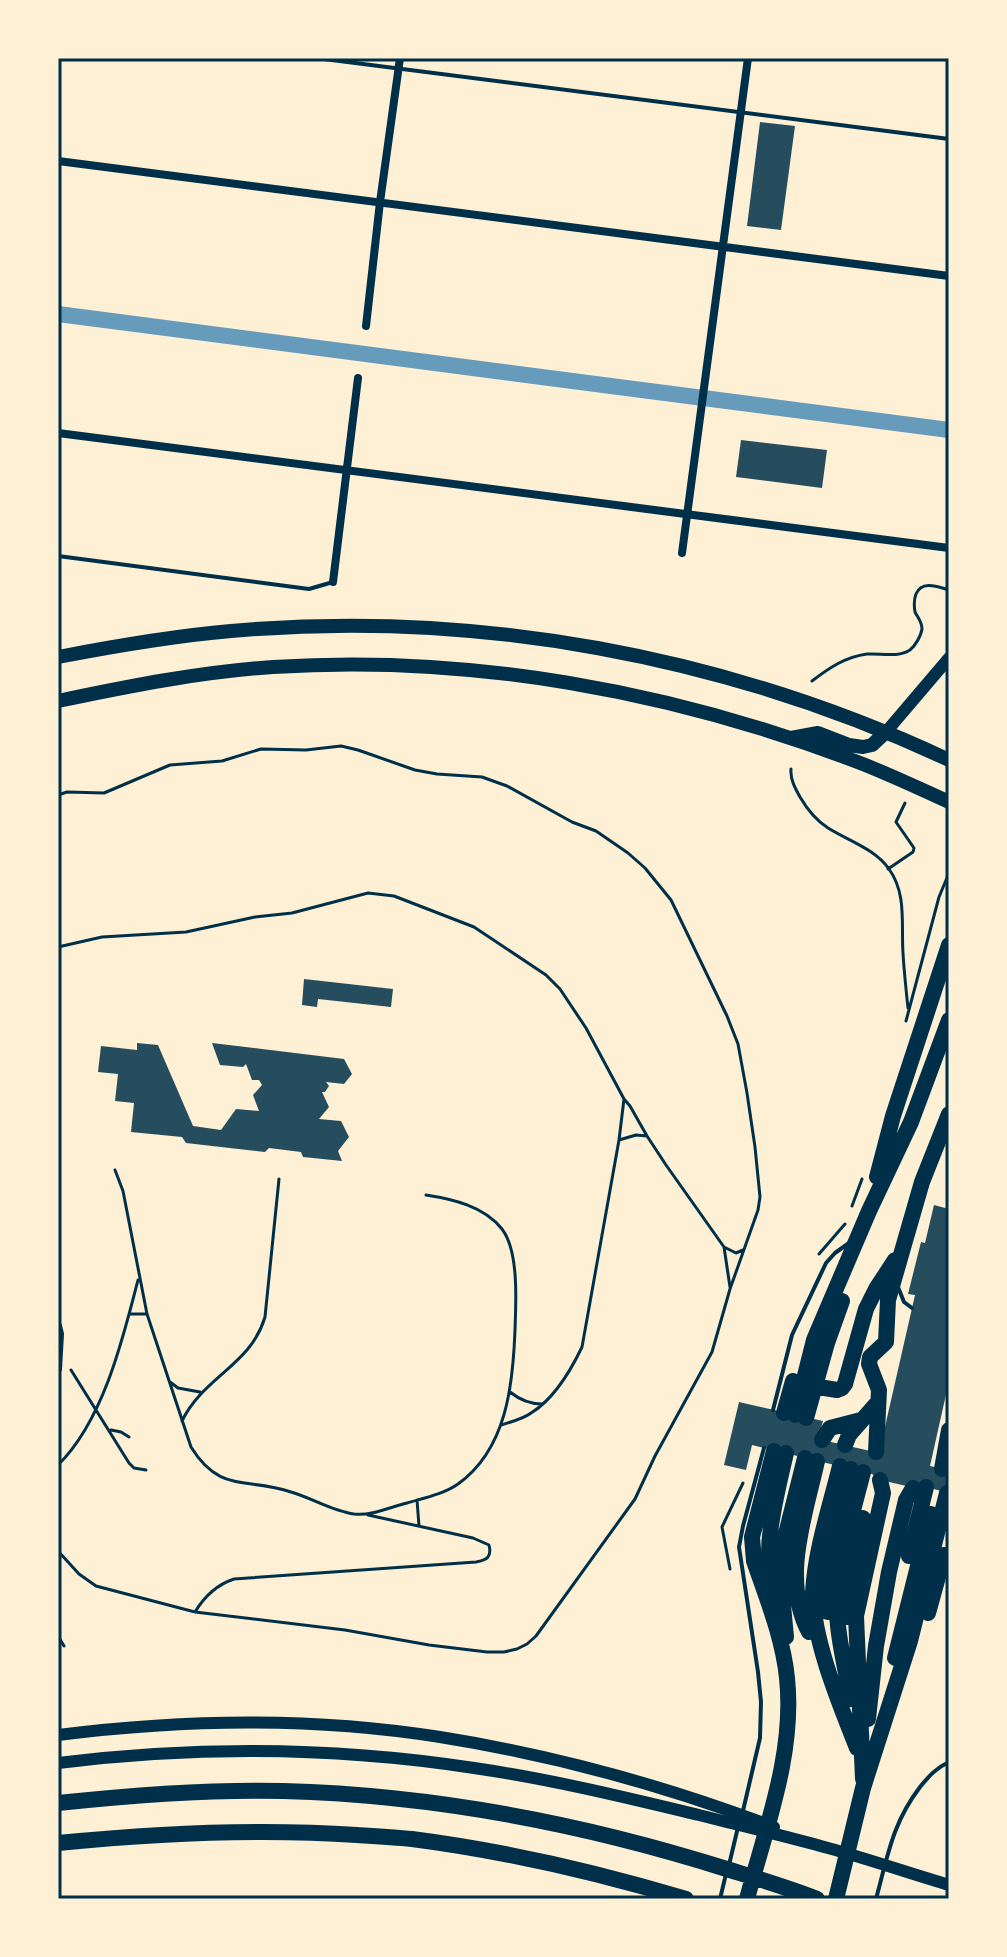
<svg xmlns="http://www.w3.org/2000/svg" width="1007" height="1957" font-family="'Alegreya Sans',sans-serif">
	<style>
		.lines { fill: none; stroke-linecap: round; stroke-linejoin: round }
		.canal { stroke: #669bbc; stroke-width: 16 }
		.building { fill: #264d5e }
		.path { stroke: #003049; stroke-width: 3 }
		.service { stroke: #003049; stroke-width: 4 }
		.minor { stroke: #003049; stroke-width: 8 }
		.secondary { stroke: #003049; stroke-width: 12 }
		.primary { stroke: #003049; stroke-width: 14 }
		.motorway { stroke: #003049; stroke-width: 16 }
		.neatline { fill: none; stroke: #003049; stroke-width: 3 }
	</style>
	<rect width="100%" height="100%" fill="#fdf0d5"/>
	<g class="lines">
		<!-- canal -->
		<path class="canal" d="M58,314L949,430"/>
	</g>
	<!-- building -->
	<path class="building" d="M760,122L795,126L781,230L747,226Z
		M741,440L827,450L822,488L736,477Z
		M304,979L393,989L391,1007L318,999L317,1007L302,1005Z
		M137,1043L158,1045L193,1126L221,1130L236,1109L259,1111L253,1095L262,1085L259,1080H252L246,1064L243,1067L220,1065L212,1043L344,1059L352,1074L344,1084L326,1082L329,1086L325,1092H322L329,1107L319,1119L341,1121L349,1137L338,1151L342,1161L303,1157L301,1152L269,1148L265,1152L186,1143L182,1137L131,1132L134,1103L115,1101L118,1074L98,1072L101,1046L137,1050Z
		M934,1205L949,1209V1381L930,1466L949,1470V1493L926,1487L920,1489L880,1480L872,1474L752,1445L746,1470L724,1465L739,1402L823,1421L818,1439L879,1453L915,1295L908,1294L921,1242L925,1243Z"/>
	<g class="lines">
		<!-- path -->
		<path class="path" d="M812,681C829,668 845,657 867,654C880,653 898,658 910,650C915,646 921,636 922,629C922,622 918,618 915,612C914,606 914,599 916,594C922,580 938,587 949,590
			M791,769C790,779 795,788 800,797C807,809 817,821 828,828C849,841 875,849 889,869C907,894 901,924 903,953C904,971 906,989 908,1008
			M58,795L67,792L104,793L170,765L222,761L261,749L306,750L341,746L358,750L415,770L437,774L482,777L507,786L572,822L596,831L628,853L645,868L671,900L727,1016L738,1044L747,1093L755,1147L760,1197L758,1210L730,1289L712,1352L655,1456L635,1499L536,1636L527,1644L517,1649L504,1652H487L429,1645L345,1630L195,1612L96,1586L79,1574L58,1551
			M888,869L913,852L914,848L896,822L905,803
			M58,947L102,937L186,932L255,917L292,913L368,893L394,896L474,927L546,975L560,989L586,1028L624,1099L630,1106L647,1136L666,1165L724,1247L730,1287
			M906,1021L939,897L949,873
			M619,1140L636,1135L647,1136
			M115,1170L123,1191L147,1314L191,1447C220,1494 247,1477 291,1492C312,1498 332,1511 354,1514C372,1516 390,1507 407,1503C424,1498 444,1494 458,1484C507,1449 513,1384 515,1330C516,1302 519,1251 502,1229C484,1206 452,1199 426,1195
			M852,1206L862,1179
			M724,1247L736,1253L743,1250
			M819,1254L845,1224
			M129,1314H146
			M71,1370L129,1463L134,1468L146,1470
			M170,1382L178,1388L200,1392
			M510,1392C520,1400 529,1404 542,1404
			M182,1421C203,1377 251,1365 265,1317L279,1179
			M501,1425C511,1422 523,1419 531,1413C554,1399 571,1370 582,1347L619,1140L624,1099
			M111,1430L121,1432L129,1437
			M58,1465C103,1421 123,1339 138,1280
			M417,1500L419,1526
			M730,1569L722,1527L743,1483
			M195,1612C204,1597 216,1585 234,1579L476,1562C487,1560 492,1557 489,1545L473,1538L368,1515
			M58,1636L64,1646"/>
		<!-- service -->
		<path class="service" d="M316,58L949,139
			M58,556L309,589L333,582
			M898,1287L904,1302L912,1308
			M773,1410L792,1335L826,1263L835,1253L849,1243
			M742,1815L760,1738L761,1702L758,1672L739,1547L743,1526L764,1448
			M729,1865L738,1827
			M720,1899L726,1874
			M876,1899C888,1855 892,1824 920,1787C929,1776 936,1768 949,1762"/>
		<!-- minor -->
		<path class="minor" d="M58,161L949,276
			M366,326L380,202L400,58
			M58,433L949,548
			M682,553L748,58
			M333,582L358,378
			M58,1326L60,1334L58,1369"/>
		<!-- secondary -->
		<path class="secondary" d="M886,732L949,658
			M58,1735C184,1719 314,1717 440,1737C553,1755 666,1786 774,1827
			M58,1763C195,1746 337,1747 474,1768C550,1779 624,1797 699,1815C742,1826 785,1836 828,1848C868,1859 909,1873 949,1885"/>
		<!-- primary -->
		<path class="primary" d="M58,657C115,646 173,636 231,631C476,609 727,656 949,760
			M58,701C129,686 200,672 273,667C470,654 671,691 855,761C887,773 918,788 949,802
			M791,738L818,733L849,745L863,747L872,745L886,732"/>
		<!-- motorway -->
		<path class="motorway" d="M877,1177L893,1116L949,945
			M794,1383L837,1390L842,1388L845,1384L866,1309L876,1289L895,1260
			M784,1413L793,1381
			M795,1415L814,1340L869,1211L911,1122L949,1020
			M806,1418L827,1343L842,1301
			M822,1440L830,1428L861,1420
			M845,1445L849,1435L878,1402
			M876,1452L879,1390L869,1364L870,1357L886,1342L888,1300L922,1182L949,1114
			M840,1466C830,1507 815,1551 813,1593C812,1638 840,1705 857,1748
			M942,1469L949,1430
			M909,1556L926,1487
			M772,1593C763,1544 775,1500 786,1453
			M828,1612L827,1576L851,1469
			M928,1613L944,1555
			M848,1617L850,1586L863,1518
			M809,1632C781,1579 805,1516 817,1461
			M786,1637L781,1584L782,1550L805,1458
			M895,1658L931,1514
			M851,1699C845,1665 835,1629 837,1594C840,1553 853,1512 863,1472
			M868,1719L876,1646L889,1572L906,1500L913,1488
			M863,1779L856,1616L883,1493L880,1480
			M58,1803C133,1795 207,1789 283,1791C435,1795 585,1824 730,1870C759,1879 789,1888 817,1899
			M58,1843C158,1833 257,1828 357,1835C375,1836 394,1837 412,1839C505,1851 596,1872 686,1899
			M747,1899C766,1827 795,1753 787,1678C783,1638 767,1599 754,1561L752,1537L774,1451
			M836,1899L863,1788L910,1641L947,1493"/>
	</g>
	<!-- border -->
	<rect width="1007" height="1957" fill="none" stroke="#fdf0d5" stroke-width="120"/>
	<rect x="60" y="60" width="887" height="1837" class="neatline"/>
</svg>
